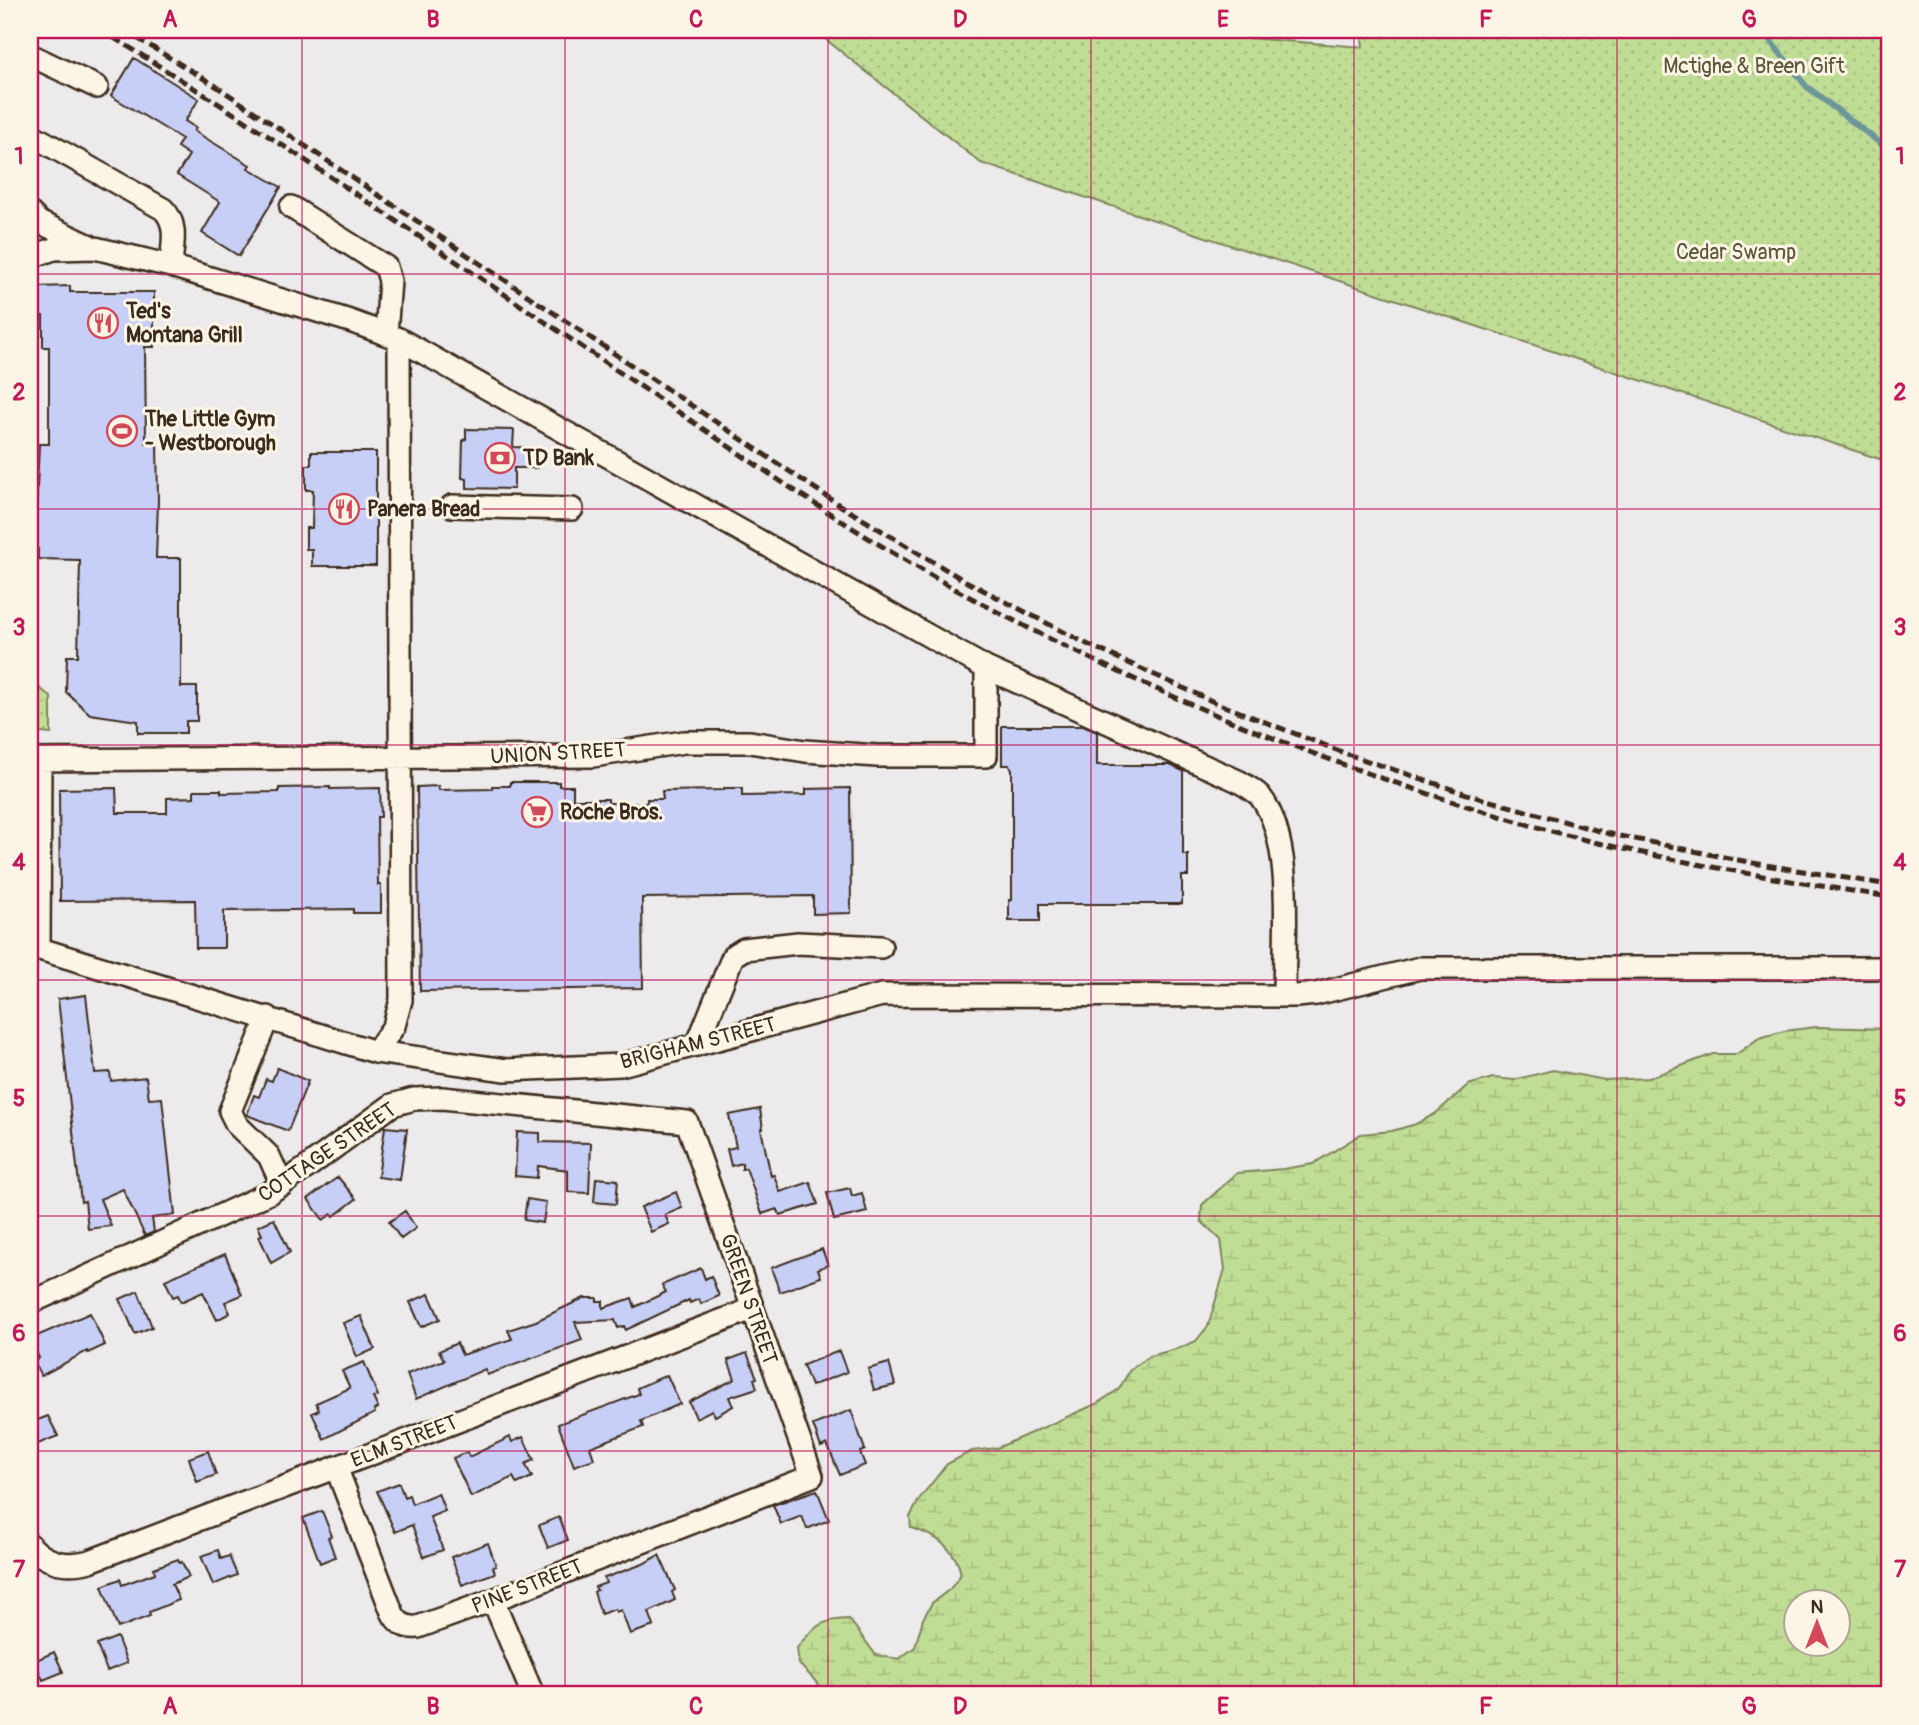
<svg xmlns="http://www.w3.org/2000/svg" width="1919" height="1725" font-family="Pangolin,sans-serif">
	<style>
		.grass { fill: url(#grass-dots); stroke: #7e845a; stroke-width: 2 }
		.wetland { fill: url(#wetland-marsh); stroke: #7e845a; stroke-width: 2; fill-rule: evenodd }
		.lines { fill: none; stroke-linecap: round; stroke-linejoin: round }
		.stream { stroke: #6d9699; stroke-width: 6 }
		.building { fill: #c8cff7; stroke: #3b2a1e; stroke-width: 2 }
		.minor-casing { stroke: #3b2a1e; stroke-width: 26 }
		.minor { stroke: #fcf5e5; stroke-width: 21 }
		.rail { stroke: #3b2a1e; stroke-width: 5; stroke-dasharray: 10 5; stroke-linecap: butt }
		.grid { fill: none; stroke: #c2185b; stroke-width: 2; stroke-opacity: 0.55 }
		.labels { text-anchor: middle; stroke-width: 6; stroke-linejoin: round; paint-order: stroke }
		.park-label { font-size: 21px; fill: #5c573c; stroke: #fcf5e5 }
		.poi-label { font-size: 21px; font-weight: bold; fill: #3b2a1e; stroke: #fcf5e5; text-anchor: start }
		.street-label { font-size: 21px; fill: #3b2a1e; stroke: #fcf5e5 }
		.neatline { fill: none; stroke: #c2185b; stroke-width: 2.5 }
		.grid-label { font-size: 23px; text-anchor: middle; font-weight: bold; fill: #c2185b }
	</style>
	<defs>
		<pattern id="grass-dots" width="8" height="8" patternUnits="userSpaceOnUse" patternTransform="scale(1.75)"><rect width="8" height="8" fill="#c0dd95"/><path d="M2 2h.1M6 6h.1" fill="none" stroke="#a6be80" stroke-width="1.8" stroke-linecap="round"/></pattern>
		<pattern id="wetland-marsh" width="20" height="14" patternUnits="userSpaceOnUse" patternTransform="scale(1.75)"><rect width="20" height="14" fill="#c0dd95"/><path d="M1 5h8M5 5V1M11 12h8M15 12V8" fill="none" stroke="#a6be80"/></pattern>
	</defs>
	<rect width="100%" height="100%" fill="#eceaea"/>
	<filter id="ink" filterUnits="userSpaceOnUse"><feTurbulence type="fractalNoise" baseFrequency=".0143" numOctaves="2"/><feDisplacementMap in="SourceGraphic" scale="14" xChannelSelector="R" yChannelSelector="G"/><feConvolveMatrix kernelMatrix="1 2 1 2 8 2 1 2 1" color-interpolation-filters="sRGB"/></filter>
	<g filter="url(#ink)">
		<!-- grass -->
		<path class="grass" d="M814,30H1145L1363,47L1361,30H1889V462L981,163Z
			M30,669L33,683L51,697V734L30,732Z"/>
		<!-- wetland -->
		<path class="wetland" d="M1816,1027L1889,1029V1695H829L799,1664L797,1648C813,1627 822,1619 849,1619L876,1655L899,1659L915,1647L923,1619L932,1603L950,1589L961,1574C956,1548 936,1535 911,1528L910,1517L920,1498L947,1464L972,1451L997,1448L1096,1404L1119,1389L1130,1370L1150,1356L1180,1348L1196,1341L1208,1326L1225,1269L1221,1240L1201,1221L1202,1205L1237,1173L1283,1169L1313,1164L1361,1134L1392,1131L1416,1124L1435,1114L1468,1085L1493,1078L1514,1080L1553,1070L1605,1080L1649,1078L1713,1054H1737L1759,1038L1784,1031ZM1797,1602H1839V1644H1797Z"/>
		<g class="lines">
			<!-- stream -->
			<path class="stream" d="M1762,30L1806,86L1889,150"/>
		</g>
		<!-- building -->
		<path class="building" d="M134,58L199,99L185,121L196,128L194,131L250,165L248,168L281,187L239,256L202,233L220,202L177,175L189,155L177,147L182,139L111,96Z
			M70,286V292H154V347H145L146,443H157L158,501L156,558H181V687H197V721H186V733H138V721L90,714L66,692L67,656H78L80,560L38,559V549H30V532H35L39,444H49V347H43V316H38V287Z
			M466,429L514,430L513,447L537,448V468H514V489L467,488V479L462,478L463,440L466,439Z
			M311,452H376V566H312V549H306V528H312L313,490H306V465H311Z
			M1002,726H1083L1097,732V765H1170L1183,771V855H1188V876H1182V904H1040V921H1009V900H1012V769L1009,765H1002Z
			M510,782H559V786H573V799H608V803H647V799H663L662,791L724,790V788H742V796L806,795V789L850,788L851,913L813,914V896L642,898L643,988L420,991L417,787L438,786V790L492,789V786H510Z
			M330,787V789L380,788L381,817H377L378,885H381V913H353V909L224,911V948H196L195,900L60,901L59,789L116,788L117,813H167V798L194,797V790H221V793L279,792V788Z
			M86,995L95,1073L110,1072L111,1081L146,1077L149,1099L162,1098L175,1215L152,1218L154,1232L145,1236L123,1189L100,1199L111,1226L88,1229L85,1201L81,1202L58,999Z
			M277,1068L308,1081L288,1131L247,1115L254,1095L259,1097L266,1079L272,1081Z
			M760,1109L763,1129H761L771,1176L774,1175L780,1192L810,1182L818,1204L780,1215L777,1209L762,1214L746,1168L742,1169V1163L731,1166L727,1149L736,1147L729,1115Z
			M385,1127L407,1129L400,1180L378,1177Z
			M517,1132L540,1133V1142L591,1143L589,1193L568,1192V1170L538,1166L537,1178L515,1176Z
			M338,1177L356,1199L334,1216L332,1214L323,1220L308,1199Z
			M596,1178L618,1180L616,1204L594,1202Z
			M850,1188L852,1196L862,1193L867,1212L834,1220L827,1193Z
			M676,1192L682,1208L665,1215L669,1224L651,1232L641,1207Z
			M527,1199L546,1202L543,1223L524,1220Z
			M405,1211L416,1228L401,1239L389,1222Z
			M274,1219L290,1252L271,1263L259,1236L262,1235L258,1226Z
			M822,1249L828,1265L818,1269L821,1277L780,1292L771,1268Z
			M225,1254L242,1295L225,1302L230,1313L217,1320L203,1292L181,1302L178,1295L173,1297L165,1280Z
			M701,1268L705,1279L711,1276L719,1296L701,1304L699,1299L690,1303L689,1300L626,1330L624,1326L618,1328L615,1320L575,1322L582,1340L487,1375L485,1369L416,1399L407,1374L444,1360L439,1351L457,1343L462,1355L512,1339L508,1330L536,1321L584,1298H597V1301H603V1308L632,1298L635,1307L666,1292L662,1285Z
			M138,1291L152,1327L135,1334L120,1299Z
			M429,1294L440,1319L421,1327L410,1302Z
			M90,1313L105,1345L88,1353L87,1351L41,1376L34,1362L39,1358L30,1339Z
			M361,1316L375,1349L357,1357L343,1323Z
			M839,1351L847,1372L811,1386L803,1365Z
			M747,1353L757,1378L754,1379L757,1388L729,1397L733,1406L715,1416L712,1410L696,1418L689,1402L735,1379L728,1360Z
			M364,1362L378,1396L373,1398L378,1408L374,1410L375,1413L324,1439L312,1413L319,1410L316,1403L350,1388L342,1371Z
			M889,1363L895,1385L874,1390L868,1369Z
			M667,1375L680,1404L641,1421L643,1427L590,1447L594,1459L574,1466L558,1424L639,1394L637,1388Z
			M851,1410L865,1450L860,1452L865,1465L840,1475L827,1444L821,1447L813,1425Z
			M48,1416L58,1436L30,1447V1423Z
			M510,1437L512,1442L523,1437L534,1460L525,1464L532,1477L517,1484L513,1477L471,1497L453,1458L467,1452L469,1457Z
			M208,1451L216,1475L197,1482L189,1458Z
			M399,1483L404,1497L409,1495L412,1504L438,1493L445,1511L430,1517L443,1550L424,1557L412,1525L395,1532L377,1491Z
			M817,1490L829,1520L807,1529L802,1516L781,1524L773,1505Z
			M322,1511L332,1536L328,1537L335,1557L320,1563L303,1518Z
			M559,1517L568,1540L548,1548L539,1525Z
			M488,1543L496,1566L493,1567L495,1573L462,1585L451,1557Z
			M218,1550L221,1559L229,1556L237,1575L213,1585L201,1556Z
			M659,1555L675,1590L672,1592L675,1600L649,1612L654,1626L630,1634L621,1610L616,1612L615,1609L601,1614L594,1592L597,1590L595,1587L606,1583L604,1578L643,1564Z
			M178,1559L179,1563L182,1562L189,1577L172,1584L179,1600L149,1612L150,1616L118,1628L102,1586L120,1579L122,1585L155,1573L154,1568Z
			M117,1637L127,1663L107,1671L97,1645Z
			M54,1652L63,1672L43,1680L34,1661Z"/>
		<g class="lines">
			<!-- minor casing -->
			<g class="minor-casing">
				<path id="minor" d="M30,55L97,87
					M30,134L163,209C179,224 172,246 171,266
					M291,207L386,267L390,281L386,334
					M30,213L39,222L90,246
					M30,257L54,249L95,248L171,266L350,321L399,339L986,668L1238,781C1245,785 1254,790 1260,796C1295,841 1284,940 1284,996
					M452,506L572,509
					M30,760L593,756L684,742H750L805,751L877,756H986V668
					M30,946L376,1052L506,1070L621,1065L882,995L1297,996L1316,994L1420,968H1889
					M39,947L40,760
					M268,1017L230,1111L237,1125L269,1156L282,1185
					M697,1045L733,956L744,949L798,943L881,947
					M376,1052L394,1026L401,1000L399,339
					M30,1303L269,1193L306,1168L392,1105L414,1099L442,1098L687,1122L812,1476L493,1600L418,1627C405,1628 398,1624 392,1612L336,1467
					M30,1545C46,1564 67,1567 90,1561L752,1309
					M493,1600L533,1695"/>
			</g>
			<!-- minor -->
			<use href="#minor" class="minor"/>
			<!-- rail -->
			<path class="rail" d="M101,30C288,144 467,270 649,392C749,460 849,530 955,589C1102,670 1257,737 1417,790C1481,811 1546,831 1611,846C1703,867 1796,882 1889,897
				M124,30L216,86L841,506L960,578L1087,644L1214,702L1347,754L1476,797L1610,834L1753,863L1889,885"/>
		</g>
	</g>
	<!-- grid -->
	<path class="grid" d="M302,30V1695M565,30V1695M828,30V1695M1091,30V1695M1354,30V1695M1617,30V1695M30,274H1889M30,509H1889M30,745H1889M30,980H1889M30,1216H1889M30,1451H1889"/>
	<!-- icons -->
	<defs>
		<g id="restaurant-ring" transform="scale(1.575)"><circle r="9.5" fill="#fcf5e5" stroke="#d1495b" stroke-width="1.5"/><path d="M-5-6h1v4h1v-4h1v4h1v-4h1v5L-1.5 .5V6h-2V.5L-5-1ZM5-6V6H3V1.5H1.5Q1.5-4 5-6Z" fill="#d1495b"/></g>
		<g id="stadium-ring" transform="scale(1.575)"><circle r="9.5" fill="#fcf5e5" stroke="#d1495b" stroke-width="1.5"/><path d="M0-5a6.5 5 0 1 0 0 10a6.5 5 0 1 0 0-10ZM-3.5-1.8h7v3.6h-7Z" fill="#d1495b"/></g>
		<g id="bank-ring" transform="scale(1.575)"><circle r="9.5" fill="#fcf5e5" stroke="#d1495b" stroke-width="1.5"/><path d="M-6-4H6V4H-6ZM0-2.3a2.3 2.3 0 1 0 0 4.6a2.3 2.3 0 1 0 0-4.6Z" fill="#d1495b"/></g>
		<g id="supermarket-ring" transform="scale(1.575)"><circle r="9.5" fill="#fcf5e5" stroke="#d1495b" stroke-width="1.5"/><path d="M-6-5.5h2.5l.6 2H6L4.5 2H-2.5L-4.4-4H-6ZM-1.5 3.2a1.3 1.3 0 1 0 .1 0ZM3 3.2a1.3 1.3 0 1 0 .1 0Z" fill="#d1495b"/></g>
	</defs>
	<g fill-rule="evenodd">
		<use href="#restaurant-ring" x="103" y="323"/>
		<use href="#stadium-ring" x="122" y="431"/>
		<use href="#bank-ring" x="500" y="458"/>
		<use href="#restaurant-ring" x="344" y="509"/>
		<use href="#supermarket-ring" x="537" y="812"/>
	</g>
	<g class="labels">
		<!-- park labels -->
		<g class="park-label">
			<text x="1754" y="73">Mctighe &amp; Breen Gift</text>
			<text x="1736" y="259">Cedar Swamp</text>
		</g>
		<!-- poi labels -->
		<g class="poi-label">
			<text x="126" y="318">Ted's<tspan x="126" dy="24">Montana Grill</tspan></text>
			<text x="145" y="426">The Little Gym<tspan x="145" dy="24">- Westborough</tspan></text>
			<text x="523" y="465">TD Bank</text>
			<text x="367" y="516">Panera Bread</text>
			<text x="560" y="819">Roche Bros.</text>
		</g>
		<!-- street labels -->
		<g class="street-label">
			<text transform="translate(558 753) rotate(-3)" y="7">UNION STREET</text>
			<text transform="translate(698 1043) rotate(-14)" y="7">BRIGHAM STREET</text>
			<text transform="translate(327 1152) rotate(-34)" y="7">COTTAGE STREET</text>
			<text transform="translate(749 1299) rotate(71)" y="7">GREEN STREET</text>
			<text transform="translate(404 1441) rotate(-21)" y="7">ELM STREET</text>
			<text transform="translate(527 1586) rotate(-21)" y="7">PINE STREET</text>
		</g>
	</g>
	<!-- margin -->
	<rect width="1919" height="1725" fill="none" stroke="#fcf5e5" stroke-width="77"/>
	<!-- north arrow -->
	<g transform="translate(1817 1623)"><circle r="33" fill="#fcf5e5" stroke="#afa495" stroke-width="2"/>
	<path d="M0-5L12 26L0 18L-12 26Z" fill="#d1495b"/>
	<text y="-10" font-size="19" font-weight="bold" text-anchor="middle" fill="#3b2a1e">N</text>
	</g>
	<rect x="38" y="38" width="1843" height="1648" class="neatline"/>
	<g class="grid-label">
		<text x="170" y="27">A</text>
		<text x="433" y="27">B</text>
		<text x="696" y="27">C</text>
		<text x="960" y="27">D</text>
		<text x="1223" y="27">E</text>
		<text x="1486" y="27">F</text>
		<text x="1749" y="27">G</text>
		<text x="19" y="164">1</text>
		<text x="1900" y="164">1</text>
		<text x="19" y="400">2</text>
		<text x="1900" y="400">2</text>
		<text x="19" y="635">3</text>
		<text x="1900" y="635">3</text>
		<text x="19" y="870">4</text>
		<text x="1900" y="870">4</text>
		<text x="19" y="1106">5</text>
		<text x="1900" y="1106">5</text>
		<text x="19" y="1341">6</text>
		<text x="1900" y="1341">6</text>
		<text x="19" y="1577">7</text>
		<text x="1900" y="1577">7</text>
		<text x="170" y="1714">A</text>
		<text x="433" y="1714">B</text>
		<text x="696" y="1714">C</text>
		<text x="960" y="1714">D</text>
		<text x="1223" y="1714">E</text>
		<text x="1486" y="1714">F</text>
		<text x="1749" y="1714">G</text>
	</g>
</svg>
